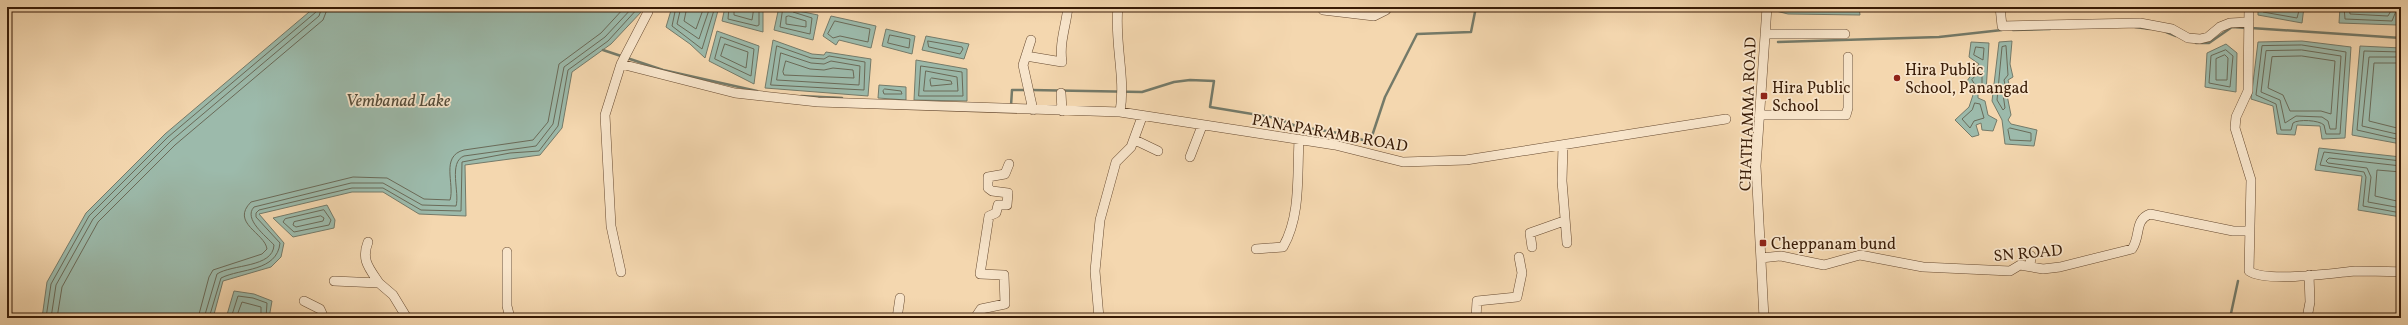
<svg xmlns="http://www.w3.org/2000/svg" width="2408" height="325" font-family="Vollkorn,serif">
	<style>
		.water { fill: #9cbaab; stroke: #747a69 }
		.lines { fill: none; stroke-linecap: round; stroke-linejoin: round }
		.shore { stroke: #6a6a58; stroke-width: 1 }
		.stream { stroke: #747a69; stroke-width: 2.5 }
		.minor-casing { stroke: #674a30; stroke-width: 10 }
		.minor { stroke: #f8e5cb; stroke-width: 9 }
		.poi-dot { fill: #8f2418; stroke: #f8e5cb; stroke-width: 1.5 }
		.labels { text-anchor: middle; stroke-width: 3.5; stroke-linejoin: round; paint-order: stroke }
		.poi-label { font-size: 16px; fill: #381b06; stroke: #f8e5cb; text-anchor: start }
		.street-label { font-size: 16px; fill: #381b06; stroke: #f8e5cb }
		.water-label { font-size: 17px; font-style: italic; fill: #564b38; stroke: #f8e5cb }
	</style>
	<rect width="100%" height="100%" fill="#f4d7af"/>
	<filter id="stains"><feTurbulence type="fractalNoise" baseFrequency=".005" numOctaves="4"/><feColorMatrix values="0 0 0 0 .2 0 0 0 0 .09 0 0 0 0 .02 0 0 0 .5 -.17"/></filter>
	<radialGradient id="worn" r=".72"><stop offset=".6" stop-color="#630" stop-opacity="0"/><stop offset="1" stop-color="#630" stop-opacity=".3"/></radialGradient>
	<!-- water -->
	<path class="water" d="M315,7H643V10L611,44L572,72L562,128L540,155L465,165L466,216L419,214L383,192H352L259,214L284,243L281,257L271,267L223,281L213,318H42L47,282L86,213L165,134Z
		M672,7H719L705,58L690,44L666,27Z
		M725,7H763V32L722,21Z
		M779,7L818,15L813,40L774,30Z
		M1777,7H1859L1860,15L1788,14L1776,11Z
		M2258,7H2304L2302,23L2258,15Z
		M2340,7H2400L2397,25L2339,23Z
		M831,16L876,26L871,48L839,40L836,45L823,36Z
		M886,29L915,36L912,54L882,46Z
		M717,31L759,46L754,84L709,61Z
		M926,36L969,44L964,59L922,50Z
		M773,40L812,54L824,55L826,52L871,59L868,96L765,88Z
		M2012,41L2010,64L2013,77L2008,80L2011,92L2007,95L2011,115L2008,120L2011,124L2037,130L2034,146L2005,144L2002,120L1992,101L1999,42Z
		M2302,41L2351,47L2345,138L2322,139L2320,126L2297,125L2295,135L2277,134L2273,106L2251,99L2258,42Z
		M1971,42L1989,43L1986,92H1978V98L1985,101L1988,115L1997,120L1993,131L1982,130L1981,123L1976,125L1979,135L1972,137L1955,120L1969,107L1974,92L1967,81L1979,64L1969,57Z
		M2226,44L2237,53L2236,92L2205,87L2207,53Z
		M2360,46L2401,48V144L2352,135Z
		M916,60L967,69V101L914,100Z
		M879,85L906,87V100L878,98Z
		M2319,148L2401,157V217L2358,210L2362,176L2315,170Z
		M327,205L335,220L334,228L293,237L273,218Z
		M234,291L254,294L272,301L269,318H226Z"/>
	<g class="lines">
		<!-- shore -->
		<path class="shore" d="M676,7L672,26L702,49L715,7
			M681,7L677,24L699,39L710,7
			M687,7L684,21L696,29L704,7
			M729,7L728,19L757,26L759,25V7
			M734,7V15L752,20L754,7
			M783,7L780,27L810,34L812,18L793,12L790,7
			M1780,7L1789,10L1853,11L1856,7
			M2262,7L2263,12L2297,18L2300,7
			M2344,7L2345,19L2392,21L2396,11L2401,9
			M2349,7L2350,14L2388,16L2393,7
			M789,16L806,21V27L786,24V17Z
			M835,21L870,29L868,42L840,36L833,38L828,34Z
			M890,35L910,39L909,48L888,43Z
			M721,37L754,49L751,76L715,59Z
			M928,41L962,47L963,49L960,54L929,47Z
			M725,44L748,52L746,68L721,56Z
			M2302,45L2346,52L2340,134H2326L2324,125C2319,120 2298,119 2293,123L2291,130H2281L2276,104L2256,95L2262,46Z
			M777,46L811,58L824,59L829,56L865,62L864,90L771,85Z
			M2006,46L2008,75L2004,80L2006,89L2003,94L2005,108L2003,110L1997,100L2002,47Z
			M1976,47L1984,48L1983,60L1974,55Z
			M2226,50L2233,56L2230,87L2209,83L2211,56Z
			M2302,50L2341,56L2336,129H2330L2328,121L2322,117L2296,116L2285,123L2280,100L2261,92L2266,51Z
			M2401,52L2364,51L2357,130L2401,140
			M781,53L811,63L824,64L831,61L860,66L859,85L777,80Z
			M2225,55L2228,58L2227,80H2216V59Z
			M2302,56L2335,61L2331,114L2321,111H2290L2283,95L2268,88L2272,57Z
			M2401,57H2369L2362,126L2401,135
			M786,61L810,69L824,70L833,68L853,70L854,78L784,75L783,72Z
			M2401,63H2374L2369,121L2401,129
			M921,66L962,72L963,96H919Z
			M1982,69V87L1977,88L1972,80Z
			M926,71L957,77L958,91H924Z
			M932,78L951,81L952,84L931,86L930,80Z
			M885,89L901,91L902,94H884L883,91Z
			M1975,103L1980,104L1984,118L1974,121L1970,128L1962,119L1972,110Z
			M2010,128L2031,133V141L2010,140L2008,130Z
			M2401,161L2324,152L2320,165L2364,172L2366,177L2363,206L2401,213
			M2401,166L2329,158L2326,161L2328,163L2367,168L2371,177L2368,202L2401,208
			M2401,172L2377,170L2375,196L2401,202
			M324,210L331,220L329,225L294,232L283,222L285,219Z
			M321,216L324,218L323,221L296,227L293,225L294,222Z
			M46,318L51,284L89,216L168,137L316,12L317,7
			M51,318L56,285L93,219L171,141L319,16L322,7
			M57,318L62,287L98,222L175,145L323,20L328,7
			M198,318L209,277L213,270L262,254L267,249C265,233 230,223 251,202L353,177L387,178L424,199L450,200C455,184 440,156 464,150L533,140L548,122L559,64L601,33L625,7
			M204,318L217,274C232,264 273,268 274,245C266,236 243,219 254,207L351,183H383L422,205L456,206C460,193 448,162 464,156L536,146L553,124L564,67L605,37L633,7
			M209,318L221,278C241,268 277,272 280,243L256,217V213L259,210L352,188H383L421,210L461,211L462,162L510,153L539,151L558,126L568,70L608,41L639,7
			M231,318L238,296L253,298L267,303L266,318
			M236,318L242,302L261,307V318"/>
		<!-- stream -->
		<path class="stream" d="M2135,27L2150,29
			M2251,28L2401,38
			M2013,30L2050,29
			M2166,32L2176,36
			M1778,42L1939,37L2002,30
			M2196,43H2209L2232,27L2246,28
			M603,50L663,70L757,91
			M1031,90L1142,92L1174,82L1190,80L1214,81L1210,107L1276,118L1296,126L1338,133L1370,142L1385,97L1417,34L1471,32L1476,7
			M801,96L842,98
			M1011,106L1012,90H1026
			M2230,318L2238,281"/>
		<!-- minor casing -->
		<g class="minor-casing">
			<path id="minor" d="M648,7V12L621,64L735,93L818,102L1120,112L1335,145L1403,162L1466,160L1726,119
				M1118,7C1114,42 1126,77 1120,112
				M2000,7L2002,26L2140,23L2172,29L2188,38L2200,39L2208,37L2220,27L2230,23L2249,22
				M2249,7L2248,91L2236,117L2235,128L2251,180L2249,271C2266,283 2333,273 2355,271C2370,271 2386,271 2401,272
				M1323,10L1374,16L1386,10V7
				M1765,34H1845
				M1031,40L1023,65L1033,110
				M1026,56L1062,62C1059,43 1066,26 1068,7
				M621,64L605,115L611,226L621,272
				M1061,93L1062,111
				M1760,115H1846L1848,108V57
				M1135,140L1158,151
				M1563,145L1562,181L1567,243
				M1190,157L1202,126
				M368,242C361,260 369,268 379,283
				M1532,247L1530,233L1564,221
				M1256,249L1283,247C1301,216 1297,175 1299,140
				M507,252V306L510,318
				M1761,258L1781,256L1824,265L1860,255L1923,267L2010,271L2020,265L2043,269L2060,267L2132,249C2141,236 2134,220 2150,214L2233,231H2249
				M2030,266L2031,256
				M334,281L379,283L393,295L407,318
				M304,301L320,309L324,318
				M897,318L900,298
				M975,318L981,309L1005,304L1004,275L980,274L989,216L996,213L998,205H1007L1008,193L992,191L988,188V177L1005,174L1009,164
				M1099,318L1095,271L1100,220L1116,162L1131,147L1142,117
				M1476,318L1477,301L1517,297L1522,273L1519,257
				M1679,318H1682
				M1764,318L1756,166L1767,7
				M2307,318L2310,302L2309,275"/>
		</g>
		<!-- minor -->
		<use href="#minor" class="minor"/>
	</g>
	<!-- markers -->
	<g class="poi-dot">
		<circle cx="1897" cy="78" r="4"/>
		<rect x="1760" y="92" width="8" height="8" rx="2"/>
		<rect x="1759" y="239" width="8" height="8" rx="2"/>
	</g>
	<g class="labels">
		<!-- poi labels -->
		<g class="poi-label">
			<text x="1905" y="75">Hira Public<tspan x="1905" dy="18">School, Panangad</tspan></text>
			<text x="1772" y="93">Hira Public<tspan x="1772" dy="18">School</tspan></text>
			<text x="1771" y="249">Cheppanam bund</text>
		</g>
		<!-- street labels -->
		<g class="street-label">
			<text transform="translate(1747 114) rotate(-88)" y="6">CHATHAMMA ROAD</text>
			<text transform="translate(1330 132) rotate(10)" y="6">PANAPARAMB ROAD</text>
			<text transform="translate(2028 252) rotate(-5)" y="6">SN ROAD</text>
		</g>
		<!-- water labels -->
		<g class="water-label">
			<text x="398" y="106">Vembanad Lake</text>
		</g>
	</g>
	<!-- margin -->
	<rect width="2408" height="325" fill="none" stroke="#f4d7af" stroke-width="24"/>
	<rect x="8" y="8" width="2392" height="309" fill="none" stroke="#381b06" stroke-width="2"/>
	<rect x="12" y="12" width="2384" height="301" fill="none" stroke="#381b06"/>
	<rect width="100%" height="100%" filter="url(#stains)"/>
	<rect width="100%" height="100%" fill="url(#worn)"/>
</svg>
